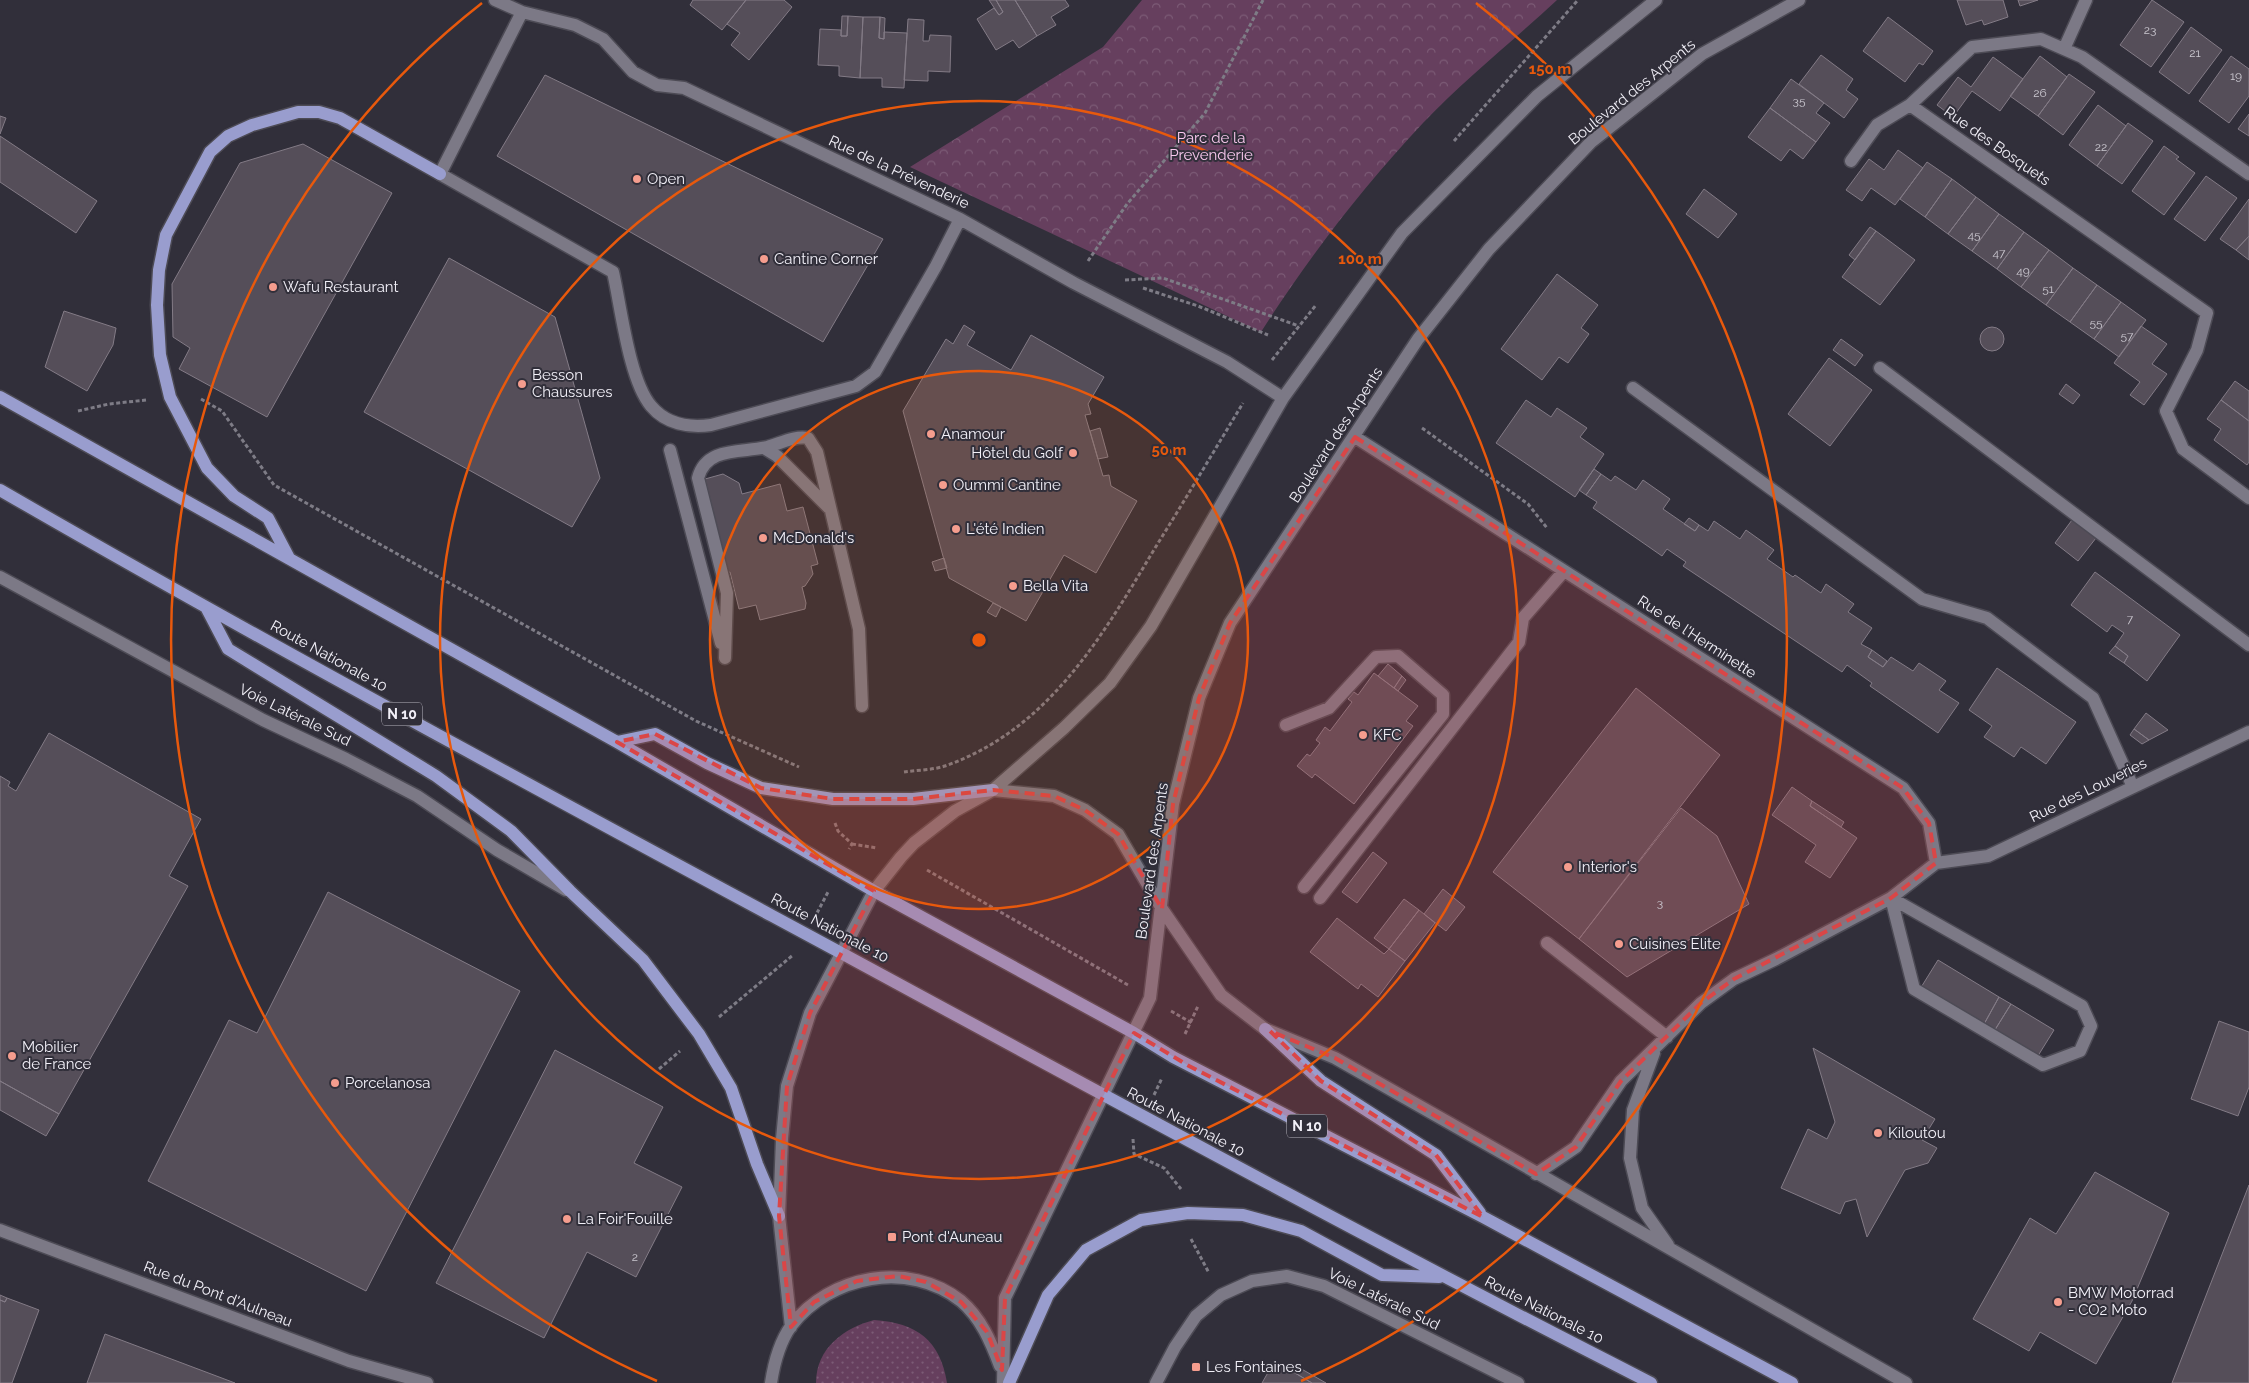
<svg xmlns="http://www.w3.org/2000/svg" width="2249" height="1383" font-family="Raleway,sans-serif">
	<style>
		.grass { fill: url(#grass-dots) }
		.forest { fill: url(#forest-crowns) }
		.building { fill: #554e59; stroke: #837b86 }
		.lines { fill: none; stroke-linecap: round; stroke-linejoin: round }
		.minor-casing { stroke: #4d4b55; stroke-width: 15 }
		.major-casing { stroke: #4d4b55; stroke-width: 15 }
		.path { stroke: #7e7c86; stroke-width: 3; stroke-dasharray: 4 2.5; stroke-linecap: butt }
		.minor { stroke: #7c7986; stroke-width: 12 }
		.major { stroke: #999dce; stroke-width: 12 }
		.marked { fill: #da4647; fill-opacity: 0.2; stroke: #da4647; stroke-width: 4; stroke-dasharray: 10 6; stroke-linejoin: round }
		.ring { fill: none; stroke: #e8590c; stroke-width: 2.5 }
		.poi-dot { fill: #f59d8e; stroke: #312f3a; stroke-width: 2 }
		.labels { text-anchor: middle; stroke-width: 4; stroke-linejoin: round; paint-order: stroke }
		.number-label { font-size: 12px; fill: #cbc8d0 }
		.shield { fill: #312f3a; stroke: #b8b6bf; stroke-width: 1 }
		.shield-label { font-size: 14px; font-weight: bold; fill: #f2f0f8 }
		.street-label { font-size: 15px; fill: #f2f0f8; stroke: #312f3a }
		.park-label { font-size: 15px; fill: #f9c8ee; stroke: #312f3a }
		.poi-label { font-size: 15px; fill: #f2f0f8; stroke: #312f3a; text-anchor: start }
		.centre { fill: #e8590c; stroke: #312f3a; stroke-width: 2.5 }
		.ring-label { font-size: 15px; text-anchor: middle; font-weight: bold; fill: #e8590c; stroke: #312f3a; stroke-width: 4; stroke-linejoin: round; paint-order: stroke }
	</style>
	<defs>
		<pattern id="grass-dots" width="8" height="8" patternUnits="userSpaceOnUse" patternTransform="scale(1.25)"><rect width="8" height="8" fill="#663f5e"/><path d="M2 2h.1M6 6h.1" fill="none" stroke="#7c5b76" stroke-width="1.8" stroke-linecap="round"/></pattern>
		<pattern id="forest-crowns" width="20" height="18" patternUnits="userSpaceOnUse" patternTransform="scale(1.25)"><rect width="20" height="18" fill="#663f5e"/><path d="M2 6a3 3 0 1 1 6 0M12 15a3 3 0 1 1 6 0" fill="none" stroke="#7c5b76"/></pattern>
	</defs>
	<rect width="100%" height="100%" fill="#312f3a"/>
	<!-- grass -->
	<path class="grass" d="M874,1320C917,1323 940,1340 947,1383H816C816,1348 844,1328 874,1320Z"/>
	<!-- forest -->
	<path class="forest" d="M1142,0H1557C1513,41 1464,80 1423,123C1362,188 1309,257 1261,332L910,167L1103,47Z"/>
	<!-- building -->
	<path class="building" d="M693,0H746L722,30L690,5Z
		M746,0H784L792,7L749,60L731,45L740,33L727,24Z
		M989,0H996L1003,12L999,15Z
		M996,0H1015L1037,36L1019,48L1013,40L996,50L977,19L994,8L999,15L1003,12Z
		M1015,0H1065L1069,6L1051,17L1056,25L1037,36Z
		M1957,0H2003L2008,17L1984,25L1982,20L1966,25Z
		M2018,0H2038L2020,6Z
		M2152,0L2184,22L2151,67L2120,45Z
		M842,16H848L847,36H841Z
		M848,16L863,17L860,78L839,76V66L818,65L820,29L841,30V36H847Z
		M863,17H880L879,38L884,39V32L907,33L904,88L882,87V78H860Z
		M880,17L885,18L884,39L879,38Z
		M1888,17L1933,51L1923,65L1919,63L1905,82L1863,51Z
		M908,19L924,20L923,41H929L930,35L951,36L950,72L928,71V81L904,80Z
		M2191,27L2222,50L2189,94L2159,72Z
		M1821,55L1853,79L1846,90L1858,99L1844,118L1799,84Z
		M2040,56L2067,77L2038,116L2010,96Z
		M2231,56L2249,69V96L2229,123L2199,101Z
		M1993,57L2023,79L2000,111L1972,91L1953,117L1937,105L1958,77L1971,87Z
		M2069,74L2095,92L2063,135L2038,116Z
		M545,75L883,239L823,342L497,156Z
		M1791,79L1824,103L1816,113L1830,123L1816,142L1770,108Z
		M2098,105L2126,126L2097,166L2069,145Z
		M1770,108L1816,142L1803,159L1790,149L1781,161L1748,137Z
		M2249,114V136L2238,129Z
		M0,116L6,118L0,134Z
		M2128,123L2153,141L2122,184L2097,166Z
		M0,136L97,201L76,233L0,182Z
		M303,144L392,193L267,417L179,369L190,348L173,337L172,284L240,163Z
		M2164,146L2179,157L2176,159L2195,173L2164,215L2132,191Z
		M1898,150L1923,168L1895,205L1871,188L1862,201L1846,190L1869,159L1884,170Z
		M1927,162L1952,179L1925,217L1900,199Z
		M2206,176L2237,198L2205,241L2174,219Z
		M1952,179L1976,197L1948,234L1925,217Z
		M1704,189L1737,214L1718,238L1686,214Z
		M1976,197L1999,214L1972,251L1948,234Z
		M2249,199V236L2236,250L2220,239Z
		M1999,214L2024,232L1997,269L1972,251Z
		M1870,227L1876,231L1855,260L1849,255Z
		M1876,231L1915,260L1880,305L1842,277Z
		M2024,232L2049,250L2021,287L1997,269Z
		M2249,236V260L2236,250Z
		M2049,250L2073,268L2046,305L2021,287Z
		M449,258L555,317L600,478L572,527L364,412Z
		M2073,268L2097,285L2070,322L2046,305Z
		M1557,274L1598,305L1581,328L1589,334L1568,363L1559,357L1542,380L1501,349Z
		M2097,285L2121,302L2094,339L2070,322Z
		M2121,302L2146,320L2119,357L2094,339Z
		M64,311L116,328L113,345L87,391L45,367Z
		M964,325L975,332L967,345L1011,370L1031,335L1104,377L1088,404L1091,414L1085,415L1103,476L1109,475L1111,486L1137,501L1096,573L1064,555L1026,621L949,578L903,411L946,339L953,344Z
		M2141,326L2167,344L2152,364L2167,374L2144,405L2130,395L2140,382L2114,363Z
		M1980 339a12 12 0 1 1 24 0a12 12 0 1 1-24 0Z
		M1841,339L1863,355L1855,366L1833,350Z
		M1829,358L1872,390L1830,446L1788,414Z
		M2235,381L2249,391V421L2221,400Z
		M2066,384L2080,395L2073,404L2059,394Z
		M1526,400L1551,417L1557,408L1587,428L1580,437L1604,454L1575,497L1496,443Z
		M2221,400L2249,421V462L2247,465L2214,440L2221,429L2207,419Z
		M1100,428L1108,457L1098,459L1090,431Z
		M1594,469L1601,474L1586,495L1579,490Z
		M723,474L739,483L742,494L780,484L787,511L803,507L818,564L811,566L813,574L805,586L802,587L806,603L805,609L760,620L756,605L739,609L730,572L723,574L708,513L713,511L705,479Z
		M1601,474L1611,481L1615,476L1636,490L1643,480L1670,499L1663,509L1695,531L1699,525L1708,531L1714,521L1740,539L1746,530L1774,550L1767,559L1793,577L1795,575L1821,593L1826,584L1854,604L1848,612L1872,628L1861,644L1872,650L1868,657L1883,667L1891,657L1913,671L1919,663L1946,681L1939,690L1959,703L1938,733L1870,686L1872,683L1847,665L1842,672L1683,566L1686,562L1667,549L1662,556L1593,508L1597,502L1586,495Z
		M1689,518L1699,525L1695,531L1684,524Z
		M2072,520L2096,538L2078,561L2055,543Z
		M944,558L947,568L935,571L932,562Z
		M2095,572L2180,635L2147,681L2124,663L2128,656L2115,646L2124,633L2112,625L2107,632L2071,605Z
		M993,603L1001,607L996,617L987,612Z
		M2115,646L2128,656L2124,663L2109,653Z
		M1872,650L1887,661L1883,667L1868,657Z
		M1388,664L1402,676L1394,688L1378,676Z
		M1997,668L2076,722L2046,764L2021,747L2014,757L1984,737L1992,726L1969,710Z
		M1374,673L1418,706L1406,721L1413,726L1354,804L1315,774L1312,778L1297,766L1307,754L1310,756L1320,743L1316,740L1325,727L1330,731L1352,702L1348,699L1354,692L1358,695Z
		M1402,676L1406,680L1398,691L1394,688Z
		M1636,688L1720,755L1579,939L1493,872Z
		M2146,713L2168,730L2149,740L2134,729Z
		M2134,729L2149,740L2142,744L2130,735Z
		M49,733L201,819L169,876L188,886L59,1114L0,1081V776L10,782L8,786L16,791Z
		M1792,787L1812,801L1810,806L1857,838L1830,878L1805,862L1816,845L1772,815Z
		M1812,801L1844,822L1841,827L1810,806Z
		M1681,808L1717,836L1749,904L1627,977L1579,939Z
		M1373,852L1387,863L1357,903L1342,892Z
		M1443,889L1465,907L1446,931L1424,914Z
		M328,892L520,991L366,1291L148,1181L229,1020L257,1033Z
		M1404,899L1419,910L1389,949L1374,938Z
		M1419,910L1435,923L1405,961L1389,949Z
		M1337,918L1384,954L1389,949L1405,961L1378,997L1361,984L1358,989L1310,952Z
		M1938,960L1999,997L1983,1026L1920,989Z
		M1999,997L2011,1004L1993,1033L1983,1026Z
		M2011,1004L2054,1030L2036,1059L1993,1033Z
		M2219,1021L2249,1032V1087L2238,1116L2191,1099Z
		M1813,1048L1935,1119L1922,1140L1937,1148L1928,1163L1905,1170L1867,1237L1856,1199L1845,1202L1840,1214L1781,1188L1808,1129L1827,1139L1835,1122Z
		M555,1050L663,1107L634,1163L682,1187L636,1277L587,1252L544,1338L436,1283Z
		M0,1081L59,1114L46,1136L0,1110Z
		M2095,1172L2169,1213L2132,1301L2096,1364L2040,1332L2029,1351L1973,1319L2030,1218L2056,1234Z
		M2249,1185V1383H2172Z
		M0,1295L7,1298L5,1302L0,1300Z
		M7,1298L39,1310L12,1383H0V1300L5,1302Z
		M105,1334L235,1383H87Z
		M1274,1362L1295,1373L1312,1383H1262Z
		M1298,1367L1326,1383H1312L1295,1373Z"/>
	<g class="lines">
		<!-- minor casing -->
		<g class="minor-casing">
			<path id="minor" d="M495,0L522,12L575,25L603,39L633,72L657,85L684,88L960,219L1074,283L1227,362L1283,398
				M522,12L440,174L613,272C621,307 629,380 651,406C666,424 689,428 711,425L856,386L875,372L936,266L960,219
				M2064,49L2086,0
				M1910,105L2207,313L2197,350L2166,411L2183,449L2249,498
				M1851,161L1877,125L1910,105L1972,47L2041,39L2082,57L2249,174
				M1880,368L2249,645
				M1633,388L1922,599L1987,618L2093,698L2133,787
				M1355,437L1903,788L1929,823L1936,863L1891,898L1776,959L1734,979L1701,1003L1621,1081L1576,1147L1536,1174
				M764,448L777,456L829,508
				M670,450L721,643
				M0,577L263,720L346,759L417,796L497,850L566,890
				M725,658L727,593L698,478C706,446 743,453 767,447C779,444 795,435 808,438L817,452L859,629L862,706
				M1286,725L1329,708L1376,657L1398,656L1443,695V714L1304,887
				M993,790L1064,728L1110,683L1151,626L1283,398L1402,233L1537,96L1656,0
				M1936,863L1988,856L2249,732
				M1320,898L1519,642L1523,618L1564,571
				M1891,898L2082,1006L2091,1026L2080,1051L2043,1065L1914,989Z
				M1547,943L1667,1037
				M1654,1053L1633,1110L1630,1158L1642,1208L1668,1245
				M0,1230L349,1361L427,1383
				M791,1327L779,1216L782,1139L787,1086L810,1013L874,891L901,857L914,843L955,811L993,790L1054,796L1085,810L1118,834L1162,909L1221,995L1265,1029L1335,1058L1906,1383
				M771,1383C774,1363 779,1343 791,1326C830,1275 909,1260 961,1301C981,1318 991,1342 1000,1366
				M1003,1383L1005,1298L1150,998L1173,804L1199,698L1230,623L1418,339L1489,249L1591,142L1702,54L1799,0
				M1156,1383L1175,1347L1196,1316L1221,1295L1252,1281L1287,1276L1324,1286L1518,1383"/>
		</g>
		<!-- major casing -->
		<g class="major-casing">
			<path id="major" d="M0,397L617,742L874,891L1134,1033L1173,1057L1483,1217L1792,1383
				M0,490C277,650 561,802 843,954C1111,1099 1379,1245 1651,1383
				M289,558L268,518L234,496L207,468L170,397L160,355L157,305L159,270L166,235L210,152L228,136L252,125L298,112H319L340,118L440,174
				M206,607L228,649L436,776L511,831L570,891L643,960L699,1034L731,1088L757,1164L779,1216
				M617,742L655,734L707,763L761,788L833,799H913L993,790
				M1265,1029L1321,1081L1436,1155L1480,1213
				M1009,1383L1048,1295L1086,1250L1141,1220L1188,1213L1243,1215L1301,1231L1382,1275L1439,1277"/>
		</g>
		<!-- path -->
		<path class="path" d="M1454,141L1578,0
			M1088,261L1127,204L1205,113L1263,0
			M1125,280L1163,278L1299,326
			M1143,288L1198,306L1268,335
			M1272,360L1316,305
			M201,399L222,411L274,485L696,721L799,767
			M78,411L109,404L146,400
			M1422,428L1528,504L1547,528
			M904,772C917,770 933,770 945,766C1048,730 1102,637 1155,548C1185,500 1214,451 1243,403
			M835,823L838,831L852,844L849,849
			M852,844L877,848
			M927,870L1128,985
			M817,913L828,892
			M1171,1011L1192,1023
			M719,1017L793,955
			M1185,1034L1198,1006
			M659,1069L680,1051
			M1154,1095L1162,1078
			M1133,1139L1134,1154L1164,1168L1181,1189
			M1191,1239L1209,1273"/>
		<!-- minor -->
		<use href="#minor" class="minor"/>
		<!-- major -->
		<use href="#major" class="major"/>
	</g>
	<!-- marked area -->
	<path class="marked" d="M1355,437L1903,788L1929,823L1936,863L1891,898L1734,979L1701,1003L1621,1081L1576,1147L1536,1174L1335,1058L1270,1031L1321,1081L1436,1155L1483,1217L1189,1066L1134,1033L1005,1298L1002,1370L987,1332L961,1302L926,1282L898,1276L857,1281L814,1302L791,1327L779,1216L787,1086L810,1013L874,891L617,742L655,734L761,788L833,799H913L993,790L1054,796L1085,810L1118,834L1162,909L1173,804L1199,698L1230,623Z"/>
	<!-- distance rings -->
	<circle cx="979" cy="640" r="269" fill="#e8590c" fill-opacity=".12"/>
	<g class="ring">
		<circle cx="979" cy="640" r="269"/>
		<circle cx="979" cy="640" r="539"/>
		<path d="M657 1381A808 808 0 0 1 482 3M1476 3A808 808 0 0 1 1301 1381"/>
	</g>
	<!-- markers -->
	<g class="poi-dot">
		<circle cx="637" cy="179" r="5"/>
		<circle cx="764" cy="259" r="5"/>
		<circle cx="273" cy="287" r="5"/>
		<circle cx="522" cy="384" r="5"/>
		<circle cx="931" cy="434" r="5"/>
		<circle cx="1073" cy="453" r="5"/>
		<circle cx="943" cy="485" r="5"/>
		<circle cx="956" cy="529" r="5"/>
		<circle cx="763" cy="538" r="5"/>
		<circle cx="1013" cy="586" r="5"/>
		<circle cx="1363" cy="735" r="5"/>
		<circle cx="1568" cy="867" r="5"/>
		<circle cx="1619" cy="944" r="5"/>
		<circle cx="12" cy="1056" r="5"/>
		<circle cx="335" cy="1083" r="5"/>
		<circle cx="1878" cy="1133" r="5"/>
		<circle cx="567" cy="1219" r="5"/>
		<rect x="887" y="1232" width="10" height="10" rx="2.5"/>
		<circle cx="2058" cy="1302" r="5"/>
		<rect x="1191" y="1362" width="10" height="10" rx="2.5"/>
	</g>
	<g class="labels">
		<!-- number labels -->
		<g class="number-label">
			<text x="2150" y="34">23</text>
			<text x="2195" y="57">21</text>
			<text x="2236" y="80">19</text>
			<text x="2040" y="97">26</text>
			<text x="1799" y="105">35</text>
			<text x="2101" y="151">22</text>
			<text x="1974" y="239">45</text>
			<text x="1999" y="257">47</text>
			<text x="2023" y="275">49</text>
			<text x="2048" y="293">51</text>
			<text x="2096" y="327">55</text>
			<text x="2127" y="340">57</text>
			<text x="2130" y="623">7</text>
			<text x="1660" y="907">3</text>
			<text x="635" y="1261">2</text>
		</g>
		<!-- shield labels -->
		<g class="shield">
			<rect x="382" y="702.5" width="40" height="23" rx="4"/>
			<rect x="1287" y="1114.5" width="40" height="23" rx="4"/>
		</g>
		<g class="shield-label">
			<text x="402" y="719">N 10</text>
			<text x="1307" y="1131">N 10</text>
		</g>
		<!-- street labels -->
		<g class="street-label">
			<text transform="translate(1632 92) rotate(-39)" y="5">Boulevard des Arpents</text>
			<text transform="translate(1997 146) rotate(35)" y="5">Rue des Bosquets</text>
			<text transform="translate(899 172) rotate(25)" y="5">Rue de la Prévenderie</text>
			<text transform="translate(1336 435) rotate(-57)" y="5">Boulevard des Arpents</text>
			<text transform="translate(1697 637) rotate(33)" y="5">Rue de l'Herminette</text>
			<text transform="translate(329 656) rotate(29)" y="5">Route Nationale 10</text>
			<text transform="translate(295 715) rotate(26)" y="5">Voie Latérale Sud</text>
			<text transform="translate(2088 790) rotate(-26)" y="5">Rue des Louveries</text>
			<text transform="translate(1152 861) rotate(-82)" y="5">Boulevard des Arpents</text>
			<text transform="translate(830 928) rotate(28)" y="5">Route Nationale 10</text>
			<text transform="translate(1186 1122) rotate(28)" y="5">Route Nationale 10</text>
			<text transform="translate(218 1294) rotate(21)" y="5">Rue du Pont d'Aulneau</text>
			<text transform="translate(1384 1299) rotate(26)" y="5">Voie Latérale Sud</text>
			<text transform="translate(1544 1310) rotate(27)" y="5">Route Nationale 10</text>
		</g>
		<!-- park labels -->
		<g class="park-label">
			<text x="1211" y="143">Parc de la<tspan x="1211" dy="17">Prevenderie</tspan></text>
		</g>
		<!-- poi labels -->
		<g class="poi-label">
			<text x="647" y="184">Open</text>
			<text x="774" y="264">Cantine Corner</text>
			<text x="283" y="292">Wafu Restaurant</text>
			<text x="532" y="380">Besson<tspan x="532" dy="17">Chaussures</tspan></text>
			<text x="941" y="439">Anamour</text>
			<text x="1063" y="458" text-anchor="end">Hôtel du Golf</text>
			<text x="953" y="490">Oummi Cantine</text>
			<text x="966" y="534">L'été Indien</text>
			<text x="773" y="543">McDonald's</text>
			<text x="1023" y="591">Bella Vita</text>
			<text x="1373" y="740">KFC</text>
			<text x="1578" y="872">Interior's</text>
			<text x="1629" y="949">Cuisines Elite</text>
			<text x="22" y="1052">Mobilier<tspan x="22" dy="17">de France</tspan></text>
			<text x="345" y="1088">Porcelanosa</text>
			<text x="1888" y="1138">Kiloutou</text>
			<text x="577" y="1224">La Foir'Fouille</text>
			<text x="902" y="1242">Pont d'Auneau</text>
			<text x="2068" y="1298">BMW Motorrad<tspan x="2068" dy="17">- CO2 Moto</tspan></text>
			<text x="1206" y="1372">Les Fontaines</text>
		</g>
	</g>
	<circle cx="979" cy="640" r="8" class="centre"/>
	<g class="ring-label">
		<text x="1550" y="74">150 m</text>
		<text x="1360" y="264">100 m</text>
		<text x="1169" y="455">50 m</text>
	</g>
</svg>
